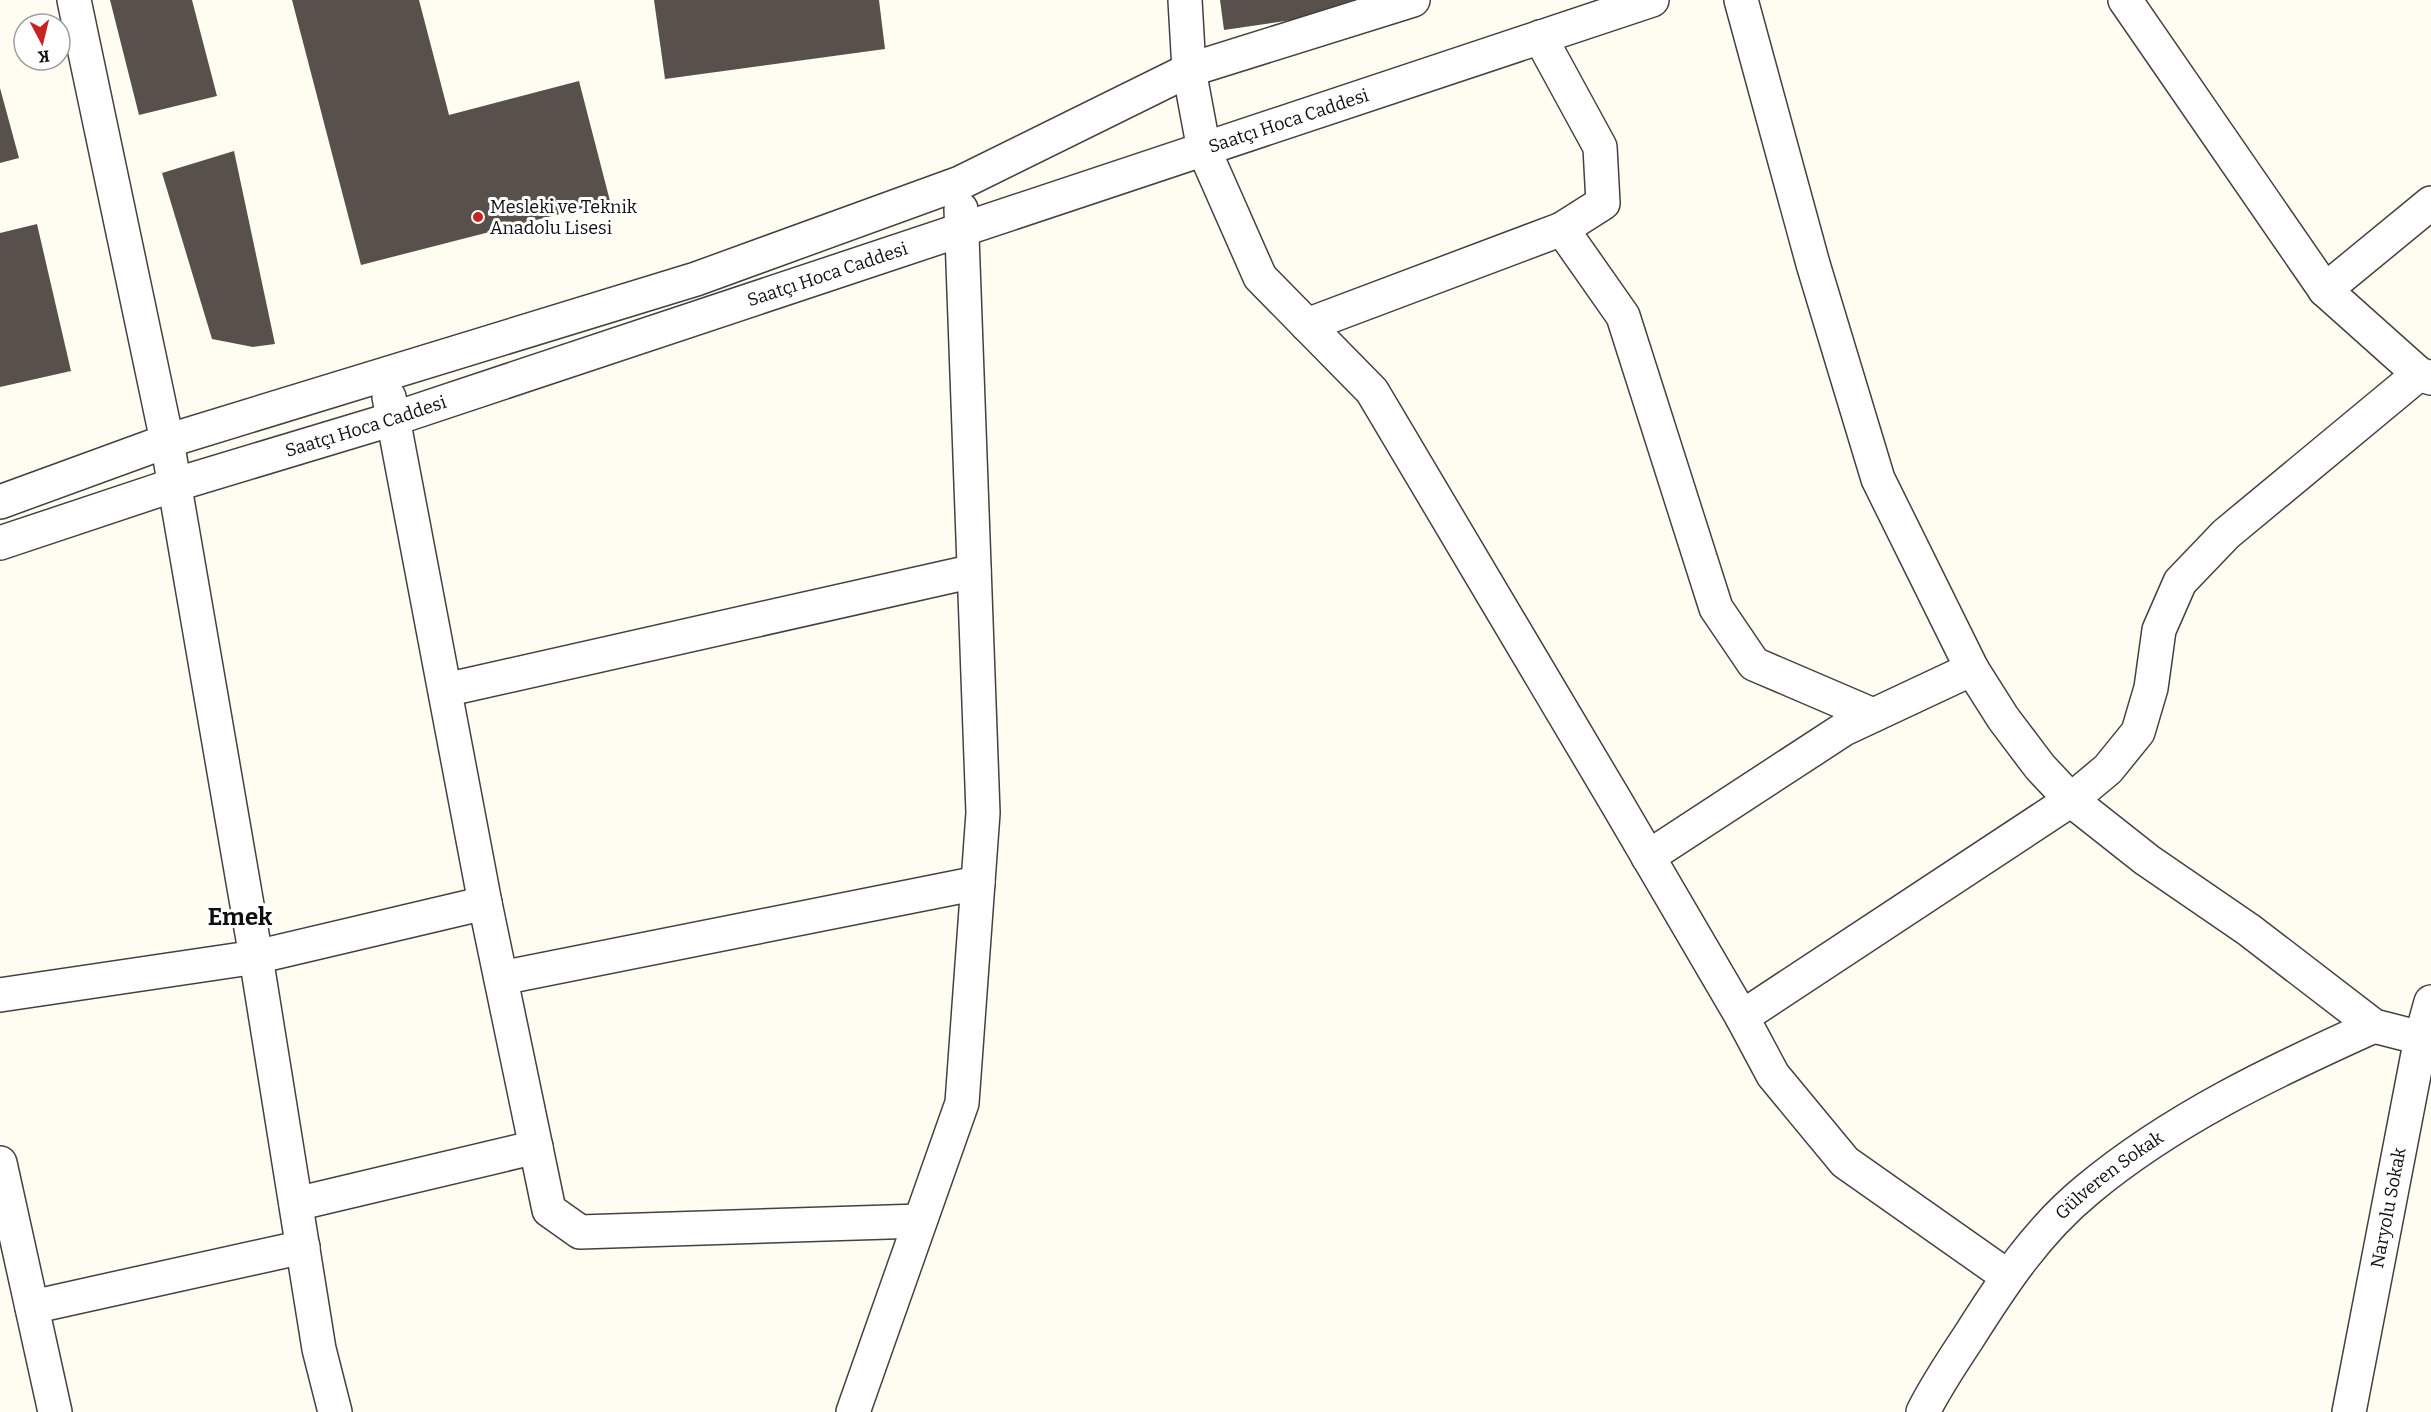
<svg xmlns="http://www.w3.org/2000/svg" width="2431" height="1412" font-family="Bitter,serif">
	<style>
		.building { fill: #58514b }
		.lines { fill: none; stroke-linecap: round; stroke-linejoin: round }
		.minor-casing { stroke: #424242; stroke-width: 36 }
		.minor { stroke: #fff; stroke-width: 33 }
		.poi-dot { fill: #c52421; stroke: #fff; stroke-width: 2 }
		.labels { text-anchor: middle; stroke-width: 6; stroke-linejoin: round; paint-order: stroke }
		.street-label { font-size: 18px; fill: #0f0f0f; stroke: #fff }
		.poi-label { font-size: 18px; fill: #0f0f0f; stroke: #fff; text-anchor: start }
		.district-label { font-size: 24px; font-weight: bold; fill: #0f0f0f; stroke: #fff }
	</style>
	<rect width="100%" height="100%" fill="#fffdf1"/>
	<!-- building -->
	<path class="building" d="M110,0H192L217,96L139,115Z
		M292,0H419L449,115L579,81L610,201L361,265Z
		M654,0H879L885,49L665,79Z
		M1220,0H1378L1379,7L1224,30Z
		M0,88L19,158L0,163Z
		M234,151L275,344L253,347L212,339L162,173Z
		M37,224L71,371L0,387V233Z"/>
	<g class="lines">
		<!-- minor casing -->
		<g class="minor-casing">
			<g id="minor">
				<path d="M74,0L167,441L256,957L319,1349L335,1412"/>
				<path d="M1185,0L1189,70L1204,150L1260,277L1372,391L1615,800L1742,1017L1773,1075L1845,1162L2007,1276"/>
				<path d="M1741,0L1813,264L1878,479L1972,669L2003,718L2040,767L2071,800L2147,860L2249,930L2374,1026L2421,1038"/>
				<path d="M2125,0L2325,290L2419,374L2431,378"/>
				<path d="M1562,229L1623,316L1716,608L1754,664L1873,715"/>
				<path d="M2325,290L2431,203"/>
				<path d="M1307,325L1562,229L1603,203L1600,147L1540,37"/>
				<path d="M389,397L485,903L549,1210L580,1232L920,1221"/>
				<path d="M0,502L167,441L696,279L960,183L1189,70L1413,0"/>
				<path id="s1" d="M0,543L174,485L393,419L1652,0"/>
				<path d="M445,690L974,571"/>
				<path d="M1648,857L1844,729L1972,669"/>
				<path d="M501,978L978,883"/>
				<path d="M0,995L256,957L485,903"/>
				<path d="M1742,1017L2071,800L2108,769L2138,732L2151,688L2159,630L2180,582L2226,534L2419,374"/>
				<path d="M0,1163L55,1412"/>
				<path d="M296,1204L536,1147"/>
				<path d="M32,1307L303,1247"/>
				<path d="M853,1412L962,1103L983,813L961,209"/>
				<path id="s2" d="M1923,1412C1936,1386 1952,1362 1968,1338C2002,1284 2037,1231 2087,1190C2172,1119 2274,1071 2374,1026"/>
				<path id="s3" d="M2349,1412L2421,1038L2431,1002"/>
			</g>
		</g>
		<!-- minor -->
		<use href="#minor" class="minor"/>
	</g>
	<!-- markers -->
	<circle class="poi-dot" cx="478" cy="217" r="6"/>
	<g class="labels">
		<!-- street labels -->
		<g class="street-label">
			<text dy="6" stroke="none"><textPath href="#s1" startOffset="1356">Saatçı Hoca Caddesi</textPath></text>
			<text dy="6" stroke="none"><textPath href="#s1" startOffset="870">Saatçı Hoca Caddesi</textPath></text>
			<text dy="6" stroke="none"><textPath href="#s1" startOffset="384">Saatçı Hoca Caddesi</textPath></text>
			<text dy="6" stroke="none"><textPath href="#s2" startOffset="304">Gülveren Sokak</textPath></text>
			<text dy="6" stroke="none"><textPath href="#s3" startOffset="208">Naryolu Sokak</textPath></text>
		</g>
		<!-- poi labels -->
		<g class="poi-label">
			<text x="490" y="213">Mesleki ve Teknik<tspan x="490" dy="21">Anadolu Lisesi</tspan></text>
		</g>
		<!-- district labels -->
		<g class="district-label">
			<text x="240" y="925">Emek</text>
		</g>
	</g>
	<!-- north arrow -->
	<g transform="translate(42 42) rotate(173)"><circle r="28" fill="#ffffff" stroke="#9f9f9f" stroke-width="1.5"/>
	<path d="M0-4.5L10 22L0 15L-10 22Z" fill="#c52421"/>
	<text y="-9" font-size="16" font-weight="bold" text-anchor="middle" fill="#0f0f0f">K</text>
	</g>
</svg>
